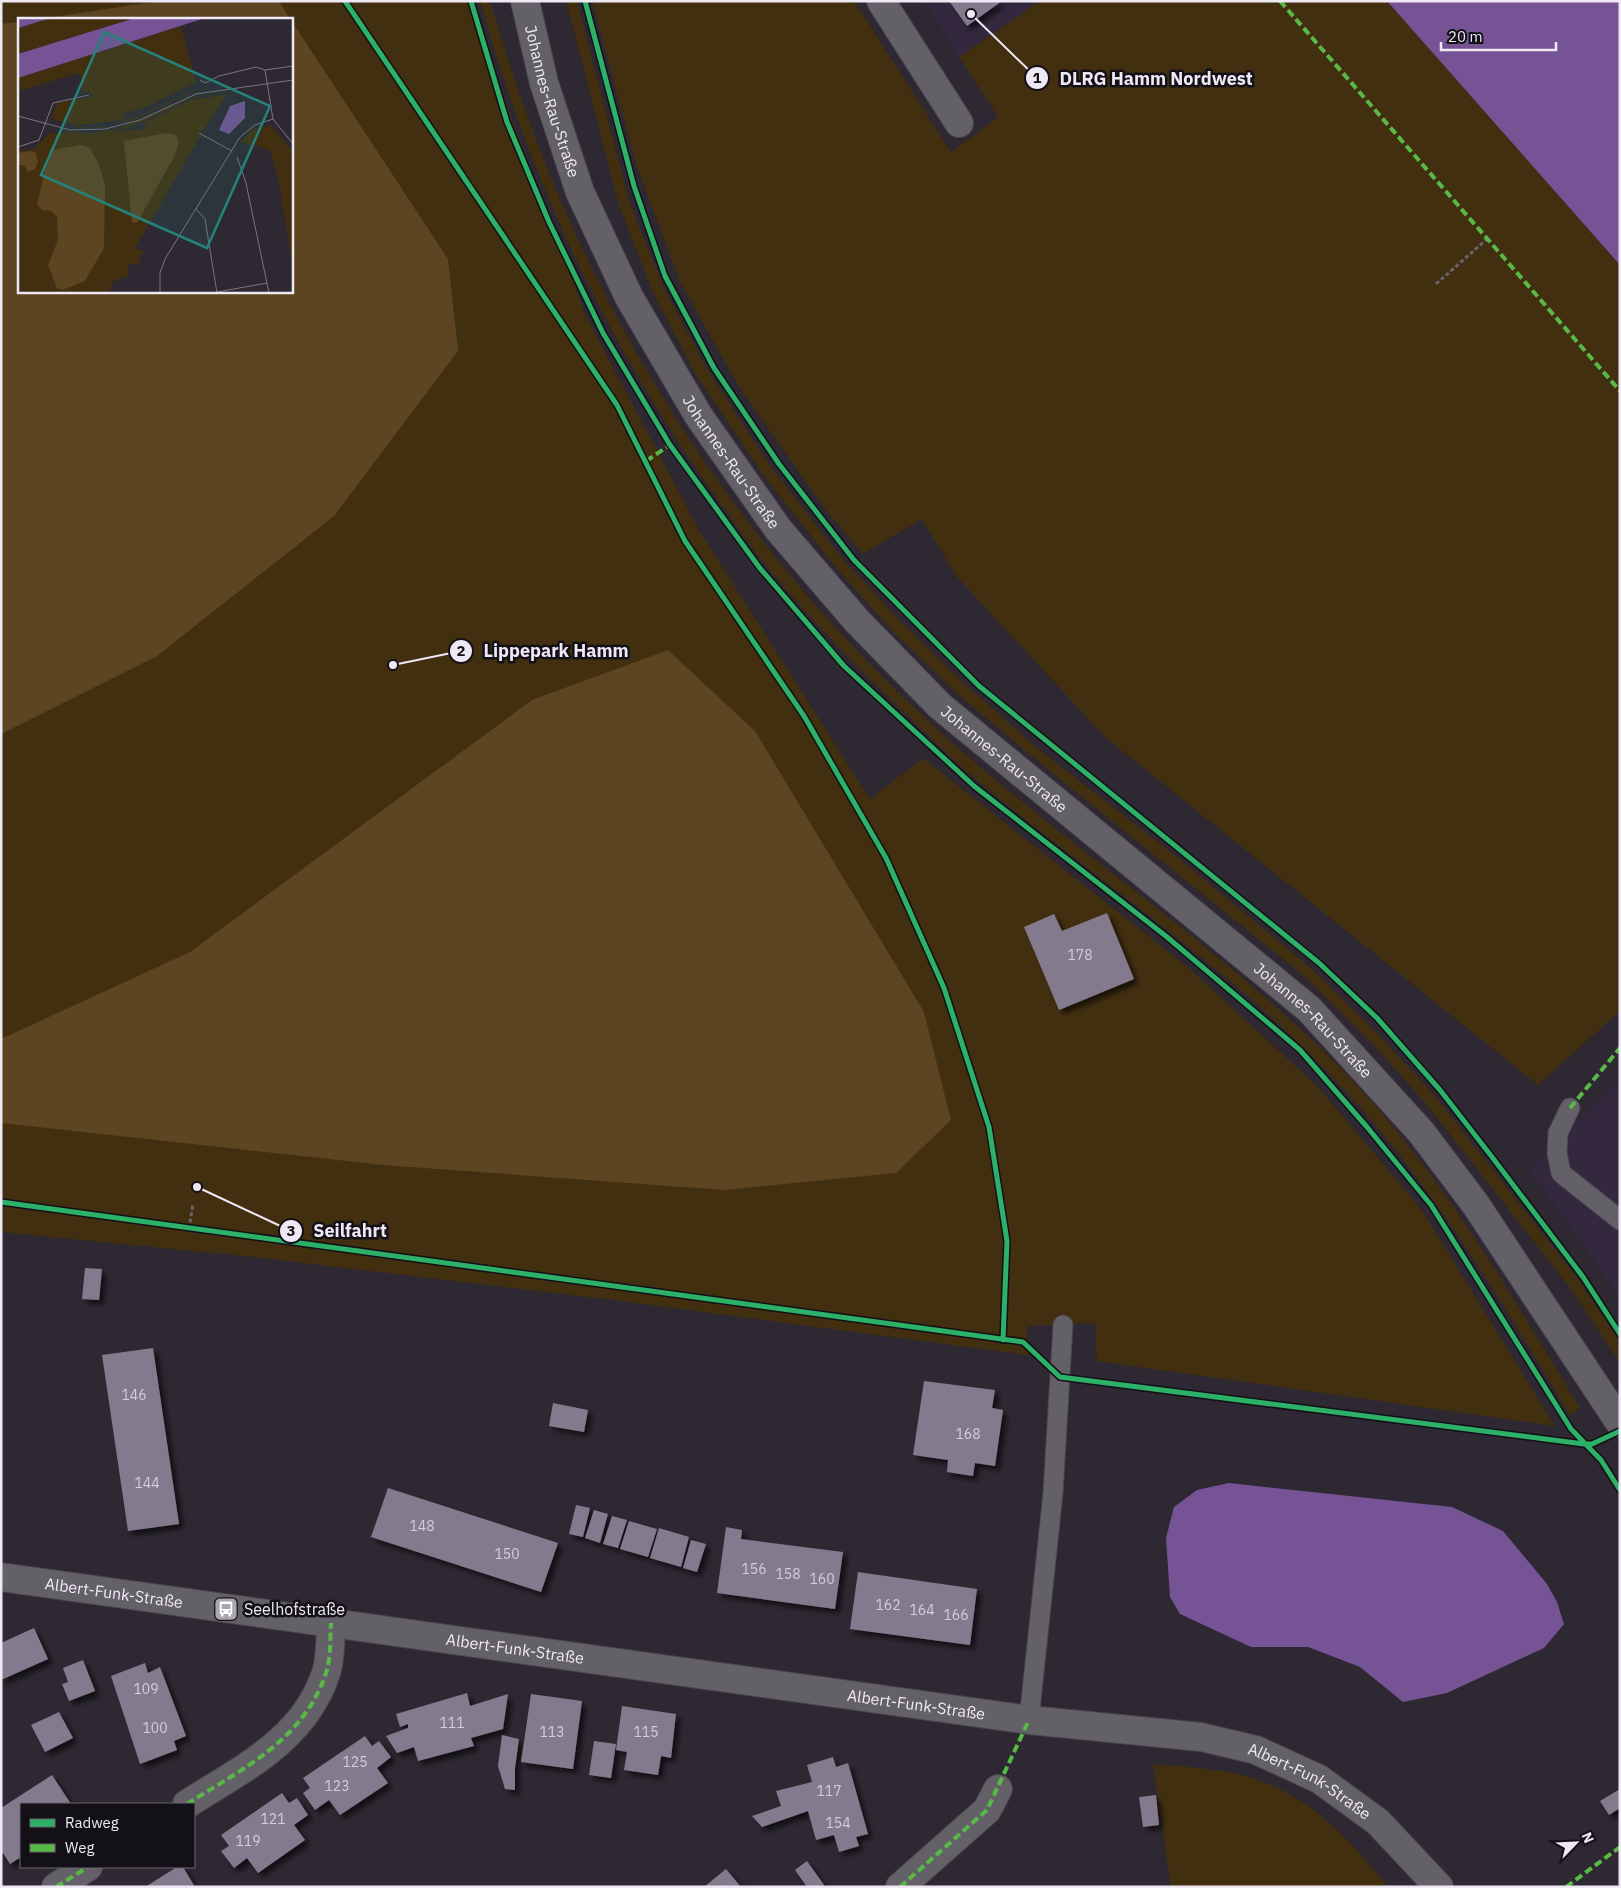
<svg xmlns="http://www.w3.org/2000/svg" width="1621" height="1888" font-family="'IBM Plex Sans',sans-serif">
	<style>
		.built { fill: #33283d }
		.green { fill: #422f10; fill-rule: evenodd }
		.forest { fill: #5c4520 }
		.water { fill: #765395 }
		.building { fill: #847a8d; filter: url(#shadow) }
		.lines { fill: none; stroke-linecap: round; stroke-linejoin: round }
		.lane-casing { stroke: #49454e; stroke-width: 21 }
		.street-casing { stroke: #49454e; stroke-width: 30 }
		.secondary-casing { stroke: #49454e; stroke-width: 30 }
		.path { stroke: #68646b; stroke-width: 3; stroke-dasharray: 4 2.5; stroke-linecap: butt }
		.lane { stroke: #646068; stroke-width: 19 }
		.street { stroke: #646068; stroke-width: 28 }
		.secondary { stroke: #646068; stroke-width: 28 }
		.quiet { stroke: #58b947; stroke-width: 4; stroke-dasharray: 8 4; stroke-linecap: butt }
		.cycleway-casing { stroke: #131017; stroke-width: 8 }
		.cycleway { stroke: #2db169; stroke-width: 5 }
		.labels { text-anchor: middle; stroke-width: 5; stroke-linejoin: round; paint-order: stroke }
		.number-label { font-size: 14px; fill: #d4cdda }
		.street-label { font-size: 16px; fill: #eee9f4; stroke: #131017 }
		.poi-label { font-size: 16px; fill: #eee9f4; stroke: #131017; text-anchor: start }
		.inset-road { fill: none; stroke: #7a7580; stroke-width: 1 }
		.view { fill: #25827b; fill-opacity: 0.15; stroke: #25827b; stroke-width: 2.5 }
		.inset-edge { fill: none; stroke: #eee9f4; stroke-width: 2.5 }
		.leader { fill: none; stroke: #eee9f4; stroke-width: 2 }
		.callout-dot { fill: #eee9f4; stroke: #131017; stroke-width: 2 }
		.mark-label { font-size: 15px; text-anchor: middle; font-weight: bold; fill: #111 }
		.callout-label { font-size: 18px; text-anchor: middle; font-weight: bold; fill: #eee9f4; stroke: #131017; stroke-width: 5; stroke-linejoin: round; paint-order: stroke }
	</style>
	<defs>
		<filter id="shadow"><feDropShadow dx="4.5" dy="4.5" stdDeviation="2.5" flood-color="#0009"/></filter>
	</defs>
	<rect width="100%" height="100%" fill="#2d2832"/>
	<!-- built -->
	<path class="built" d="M925,1H1040L959,57Z
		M1620,1081V1300L1600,1268L1529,1169Z"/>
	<!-- green -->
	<path class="green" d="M1,1H467L586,316L699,530L870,799L923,758L1189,968L1320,1089L1422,1210L1555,1426L1097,1361L1095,1323L1027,1326L1028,1355L613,1300L254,1257L1,1232ZM19,19H291V291H19Z
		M480,1H490C512,74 536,146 567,215C659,422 798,611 970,758C1096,867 1237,959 1352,1080C1444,1177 1511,1295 1580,1408L1570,1415C1502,1303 1436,1190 1347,1093C1237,971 1096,881 971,775C950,758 931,738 911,719C860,671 812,621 767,567C752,548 738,528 724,508C612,355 531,184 480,1Z
		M566,1H577L629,201L664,288L707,369L771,467L842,558L900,621L968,687L1036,747L1181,860L1312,969L1380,1036L1437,1098L1580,1282L1620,1342V1363L1571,1289L1427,1105L1372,1043L1304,976L1029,754L960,696L891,630L833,564L762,473L696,375L653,293L619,205Z
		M592,1H854L951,152L998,117L959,57L1040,1H1387L1620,265V1011L1538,1085L1105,737L957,577L922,519L863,554L824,508L739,387L680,282L636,164Z
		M1153,1764C1187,1767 1225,1768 1258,1780C1313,1798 1353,1843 1388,1887H1171Z"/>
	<!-- forest -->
	<path class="forest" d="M160,1H279L290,19H40Z
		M291,20L448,259L458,351L334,516L157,656L1,734V24L19,22V291H291Z
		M668,650L755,731L924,1012L951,1120L896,1173L724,1190L383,1165L1,1123V1039L190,952L532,700Z"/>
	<!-- water -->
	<path class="water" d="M1387,1H1620V265Z
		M1229,1483L1452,1507L1503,1531L1547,1584L1557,1602L1564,1624L1544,1648L1447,1693L1403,1702L1360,1667L1308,1647H1251L1180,1614L1170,1597L1166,1538L1174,1507L1197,1490Z"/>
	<!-- building -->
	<path class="building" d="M949,1H1002L967,26Z
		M1107,913L1134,979L1059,1010L1024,927L1054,914L1062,931Z
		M85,1268L102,1269L99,1300L82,1299Z
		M153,1348L179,1524L128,1531L102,1355Z
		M924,1381L995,1390L992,1408L1003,1410L995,1466L975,1463L973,1476L947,1472L948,1460L913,1455Z
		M553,1403L588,1410L584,1432L549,1426Z
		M388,1488L558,1543L541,1592L371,1537Z
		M576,1505L590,1508L583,1537L569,1534Z
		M594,1510L608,1514L600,1543L585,1538Z
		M612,1516L627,1520L618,1548L603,1544Z
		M629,1521L657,1529L648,1557L620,1549Z
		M726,1527L742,1530L741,1539L843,1552L835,1609L717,1593Z
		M659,1528L689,1537L681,1567L650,1558Z
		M691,1540L706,1544L697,1572L683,1568Z
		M858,1572L977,1589L970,1645L850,1629Z
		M34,1628L48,1659L1,1680V1643Z
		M83,1660L95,1691L69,1701L62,1684L68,1682L63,1668Z
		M145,1663L148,1673L160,1667L186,1736L174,1741L177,1750L140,1764L111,1676Z
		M467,1693L470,1706L508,1694L503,1729L471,1738L474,1746L418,1761L414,1747L397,1753L386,1736L408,1728V1724L400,1727L396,1714Z
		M531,1694L582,1701L573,1769L521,1762Z
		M622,1706L676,1714L671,1758L661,1756L658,1775L624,1770L627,1752L616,1750Z
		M59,1712L73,1738L45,1752L31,1725Z
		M502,1735L519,1739L515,1768V1790L505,1789L498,1766Z
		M365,1736L372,1746L379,1741L391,1757L377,1768L388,1783L340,1815L329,1800L315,1810L303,1793L310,1788L303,1778Z
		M594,1741L616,1744L611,1778L589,1775Z
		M833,1757L836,1767L848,1763L868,1834L856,1837L859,1846L839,1852L834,1835L816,1840L808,1811L762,1827L752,1816L781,1806L776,1791L812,1782L807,1765Z
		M52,1775L71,1804H21V1857L10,1864L3,1853L1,1855V1808Z
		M1620,1789V1808L1609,1815L1600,1801Z
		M282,1793L289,1803L297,1798L308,1815L294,1825L305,1840L258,1873L247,1858L234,1868L221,1851L229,1846L221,1835Z
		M1156,1795L1159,1825L1143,1827L1139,1797Z
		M807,1861L824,1885L822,1887H807L795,1870Z
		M177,1867H183L195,1887H145Z
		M726,1869L741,1887H704Z"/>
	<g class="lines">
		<!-- lane casing -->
		<g class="lane-casing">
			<path id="lane" d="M1570,1108L1558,1133L1557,1153L1561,1173L1620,1220
				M1029,1720L1053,1493L1063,1325"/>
		</g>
		<!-- street casing -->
		<g class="street-casing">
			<g id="street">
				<path d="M881,1L959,123"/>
				<path id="s1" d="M1,1577L1029,1720L1201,1737L1256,1750L1319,1779L1378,1822L1439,1887"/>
				<path d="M187,1804C242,1769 304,1740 326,1673C331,1658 330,1639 331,1623"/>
				<path d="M56,1887L88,1867"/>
				<path d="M900,1887L987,1810L998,1789"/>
			</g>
		</g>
		<!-- secondary casing -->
		<g class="secondary-casing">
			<g id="secondary">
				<path id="s2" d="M525,1L544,83L580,192L629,297L698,415L778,529L857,621L940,706L1309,1009L1421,1132L1476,1205L1620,1423"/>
			</g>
		</g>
		<!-- path -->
		<path class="path" d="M1436,284L1487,239
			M189,1229L193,1204"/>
		<!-- lane -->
		<use href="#lane" class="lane"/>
		<!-- street -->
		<use href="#street" class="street"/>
		<!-- secondary -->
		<use href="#secondary" class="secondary"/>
		<!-- quiet -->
		<path class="quiet" d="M1280,1L1620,391
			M646,461L670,445
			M1570,1108L1620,1048
			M187,1804C242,1769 304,1740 326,1673C331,1658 330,1639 331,1623
			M56,1887L88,1867
			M900,1887L987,1810L1029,1720
			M1566,1887L1620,1847"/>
		<!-- cycleway casing -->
		<g class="cycleway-casing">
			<path id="cycleway" d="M345,1L617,405L685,541L804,716L886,858L944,988L989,1127L1007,1241L1003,1340
				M471,1L507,122L549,222L603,333L670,445L759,567L844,666L974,786L1167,937L1300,1050L1367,1127L1431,1205L1571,1429L1601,1460L1620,1490
				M585,1L634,186L665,276L714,368L779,464L854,560L979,686L1319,963L1377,1018L1440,1090L1492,1157L1583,1277L1620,1334
				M1,1202L1023,1342L1060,1377L1584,1444H1592L1620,1431"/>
		</g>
		<!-- cycleway -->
		<use href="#cycleway" class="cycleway"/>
	</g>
	<!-- icons -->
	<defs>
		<g id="bus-square" transform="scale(1.25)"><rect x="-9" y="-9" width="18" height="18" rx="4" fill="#aaa5b0" stroke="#131017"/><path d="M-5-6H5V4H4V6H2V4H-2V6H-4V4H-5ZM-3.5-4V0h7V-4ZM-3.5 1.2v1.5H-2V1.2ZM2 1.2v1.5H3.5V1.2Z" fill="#fff"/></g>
	</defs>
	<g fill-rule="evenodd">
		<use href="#bus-square" x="226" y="1609"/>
	</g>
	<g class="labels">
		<!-- number labels -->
		<g class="number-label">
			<text x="1080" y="960">178</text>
			<text x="134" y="1400">146</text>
			<text x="968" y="1439">168</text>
			<text x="147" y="1488">144</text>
			<text x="422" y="1531">148</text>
			<text x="507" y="1559">150</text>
			<text x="754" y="1574">156</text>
			<text x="788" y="1579">158</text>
			<text x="822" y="1584">160</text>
			<text x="888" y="1610">162</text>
			<text x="922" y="1615">164</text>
			<text x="956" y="1620">166</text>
			<text x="146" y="1694">109</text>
			<text x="452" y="1728">111</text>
			<text x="155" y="1733">100</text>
			<text x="552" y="1737">113</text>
			<text x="646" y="1737">115</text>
			<text x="355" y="1767">125</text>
			<text x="337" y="1791">123</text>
			<text x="829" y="1796">117</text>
			<text x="273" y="1824">121</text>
			<text x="838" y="1828">154</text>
			<text x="248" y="1846">119</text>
		</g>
		<!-- street labels -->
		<g class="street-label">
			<text dy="6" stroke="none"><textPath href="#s2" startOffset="104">Johannes-Rau-Straße</textPath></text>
			<text dy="6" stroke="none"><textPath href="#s2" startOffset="509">Johannes-Rau-Straße</textPath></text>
			<text dy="6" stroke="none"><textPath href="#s2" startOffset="914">Johannes-Rau-Straße</textPath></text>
			<text dy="6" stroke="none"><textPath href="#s2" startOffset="1319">Johannes-Rau-Straße</textPath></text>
			<text dy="6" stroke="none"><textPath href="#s1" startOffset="114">Albert-Funk-Straße</textPath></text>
			<text dy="6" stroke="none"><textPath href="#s1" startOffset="519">Albert-Funk-Straße</textPath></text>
			<text dy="6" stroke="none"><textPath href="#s1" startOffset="924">Albert-Funk-Straße</textPath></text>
			<text dy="6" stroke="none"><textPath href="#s1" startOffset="1329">Albert-Funk-Straße</textPath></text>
		</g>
		<!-- poi labels -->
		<g class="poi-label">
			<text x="244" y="1615">Seelhofstraße</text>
		</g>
	</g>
	<!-- overview -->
	<g transform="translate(18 18)">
		<rect width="275" height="275" fill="#2d2832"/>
		<path d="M33,0H117L0,36V10ZM163,8L178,64L131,88L105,96V102L62,107L38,103L33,98L40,84L73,79L72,74L65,75L62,55L0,73V60ZM208,66L168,77L113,103L83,110H65L38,105L74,110L94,107L121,98L168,76ZM208,73L171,81L129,102L109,110L91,114L65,116L127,111L126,105L170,83L209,76L185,113L182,112V119L117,230L125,233L120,246L110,247V258L95,264L91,275H0V133L15,131L32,115L47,116L37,113L73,115L102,110L171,80ZM252,107L275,134V250L260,160L252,132L223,124L233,112Z" fill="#422f10"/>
		<path d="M148,115L158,117L161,124L156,139L119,205L114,204L106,123ZM63,127L72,130L81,147L87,168L86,230L67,263L44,272L39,270L30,247L40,222L39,199L34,193L24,192L19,186L32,132ZM13,133L18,135L20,143L17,151L10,154L6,147H0V135Z" fill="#5c4520"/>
		<path d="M0,0H33L0,10ZM117,0H187L0,60V36ZM227,83V100L211,116L201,112L212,88Z" fill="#765395"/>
		<path class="inset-road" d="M275,48L247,52L255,101L275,126M182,62L187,65L201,58L238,49L247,52M0,98L52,112L87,111L122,102L178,76L275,62M181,115L214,133M0,129L21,122L35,85L71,77M219,139L228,165L251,275M178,191L187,201L199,275M199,274L249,265M142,275V255L147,241L222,119L237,107L255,101"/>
		<path class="view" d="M86,14L252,88L189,230L23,157Z"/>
		<rect width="275" height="275" class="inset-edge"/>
	</g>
	<!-- callouts -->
	<path class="leader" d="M971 14L1037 78M393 665L461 651M197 1187L291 1231"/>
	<g class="callout-dot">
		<circle cx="971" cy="14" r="5"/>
		<circle cx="393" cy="665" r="5"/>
		<circle cx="197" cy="1187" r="5"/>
		<circle cx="1037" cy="78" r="12"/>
		<circle cx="461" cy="651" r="12"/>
		<circle cx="291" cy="1231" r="12"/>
	</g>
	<g class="mark-label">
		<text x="1037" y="83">1</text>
		<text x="461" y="656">2</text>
		<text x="291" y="1236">3</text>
	</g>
	<g class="callout-label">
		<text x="1156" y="85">DLRG Hamm Nordwest</text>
		<text x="556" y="657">Lippepark Hamm</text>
		<text x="350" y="1237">Seilfahrt</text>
	</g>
	<!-- border -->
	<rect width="1621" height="1888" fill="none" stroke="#eee9f4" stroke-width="5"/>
	<!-- legend -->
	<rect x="20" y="1803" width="175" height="65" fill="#131017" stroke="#6b676f"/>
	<rect x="30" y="1819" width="25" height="8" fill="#2db169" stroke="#6b676f"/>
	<text x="65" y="1828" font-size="15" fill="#eee9f4">Radweg</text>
	<rect x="30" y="1844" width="25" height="8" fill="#58b947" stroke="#6b676f"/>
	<text x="65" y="1853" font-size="15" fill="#eee9f4">Weg</text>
	<!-- north arrow -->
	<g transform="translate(1576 1843) rotate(66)" stroke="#131017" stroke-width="4" paint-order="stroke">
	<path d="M0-4L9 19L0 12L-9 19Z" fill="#eee9f4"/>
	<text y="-8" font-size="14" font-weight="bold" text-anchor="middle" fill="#eee9f4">N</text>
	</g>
	<!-- scale -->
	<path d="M1441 42v8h115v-8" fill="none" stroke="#eee9f4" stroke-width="2.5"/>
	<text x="1448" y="42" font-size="15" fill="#eee9f4" stroke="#131017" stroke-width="4" paint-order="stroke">20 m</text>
</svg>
